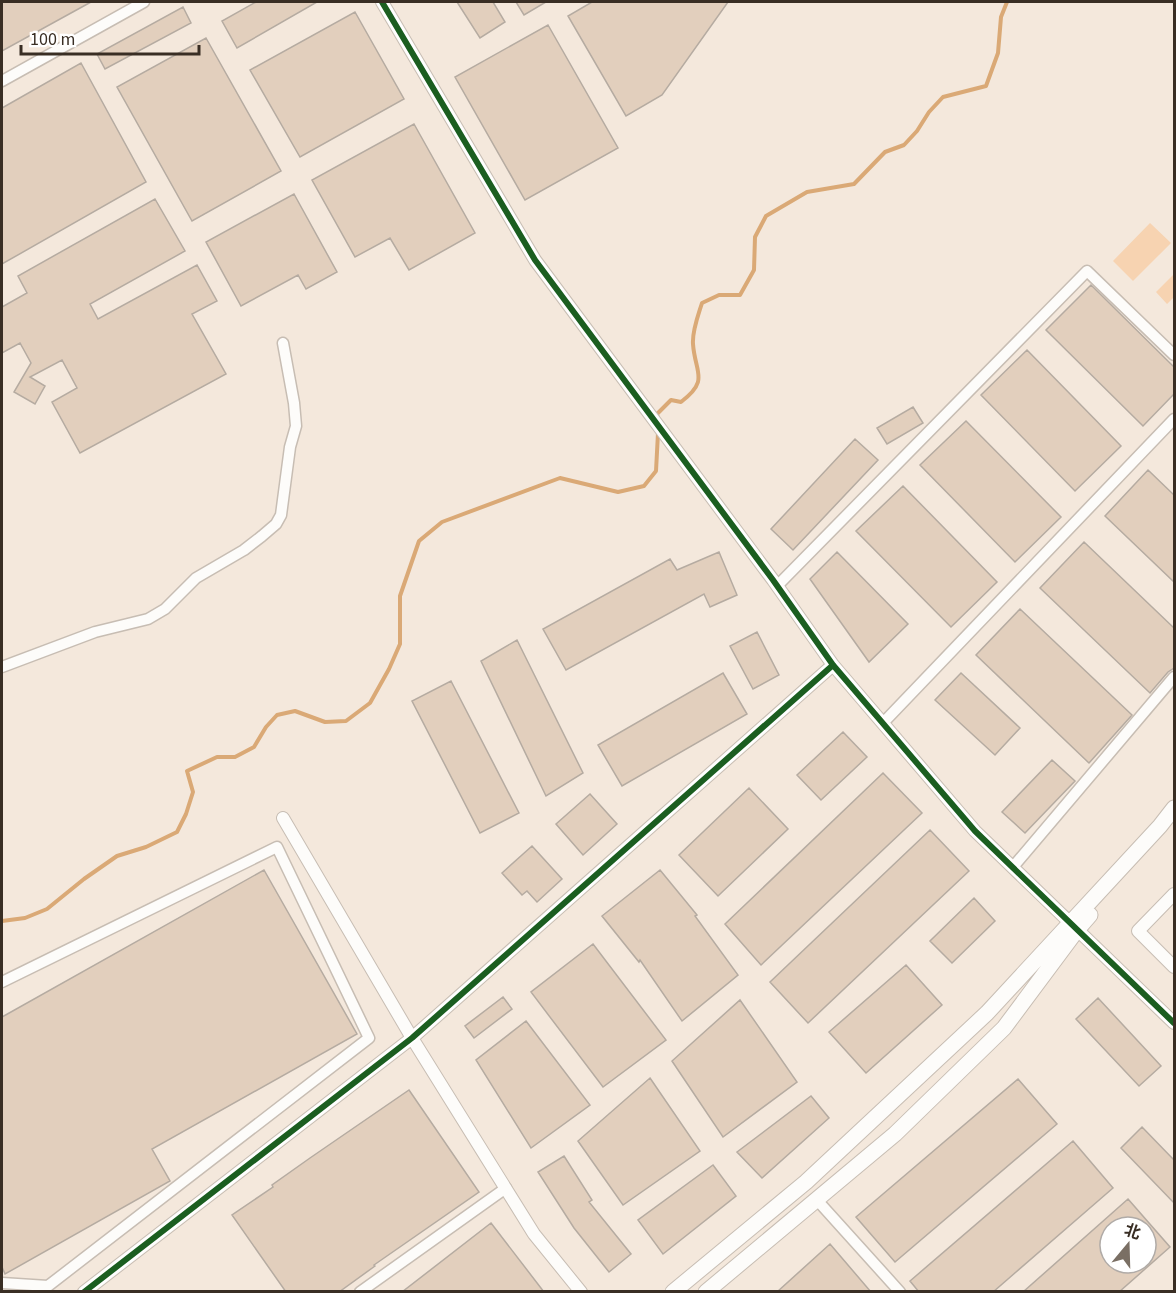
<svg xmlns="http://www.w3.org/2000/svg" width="1176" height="1293" font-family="'Source Sans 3','Noto Sans SC',sans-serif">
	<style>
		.green { fill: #f7d3b1 }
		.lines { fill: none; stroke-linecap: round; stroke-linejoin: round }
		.stream { stroke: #daa976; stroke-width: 4 }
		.building { fill: #e2cfbd; stroke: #b5aba1; stroke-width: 1.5; fill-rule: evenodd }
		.minor-casing { stroke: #c7bdb3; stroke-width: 13 }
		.tertiary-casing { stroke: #c7bdb3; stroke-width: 14 }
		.secondary-casing { stroke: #c7bdb3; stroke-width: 17 }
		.minor { stroke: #fdfcfa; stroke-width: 10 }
		.tertiary { stroke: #fdfcfa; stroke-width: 12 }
		.secondary { stroke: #fdfcfa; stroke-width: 15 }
		.cycleway-casing { stroke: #fff; stroke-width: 10 }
		.cycleway { stroke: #1b5e20; stroke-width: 6 }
	</style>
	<rect width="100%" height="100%" fill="#f4e8dc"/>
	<!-- green -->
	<path class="green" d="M1150,223L1171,243L1133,281L1113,261Z
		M1174,274V297L1167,304L1156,292Z"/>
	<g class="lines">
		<!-- stream -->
		<path class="stream" d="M658,419L657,414L671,400L681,402C710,380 695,373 693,344C692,331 698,316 702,303L719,295H740L754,270L755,237L766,216L807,192L854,184L885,152L904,145L917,131L929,112L943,97L986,86L998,53L1001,17L1007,2
			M2,921L25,918L47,909L84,879L117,856L146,847L177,832L186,814L193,792L187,771L217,757H235L254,747L266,727L277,715L295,711L325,722L346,721L370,703L389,669L400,644V596L419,541L442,522L560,478L618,492L644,486L656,471L658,433"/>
	</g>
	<!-- building -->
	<path class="building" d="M2,2H91L2,51Z
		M256,2H317L237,48L222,21Z
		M457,2H493L505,22L480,38Z
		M516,2H546L524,15Z
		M592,2H728L662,95L626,116L568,16Z
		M183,7L191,23L105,69L97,54Z
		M355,12L404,99L300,157L250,70Z
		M548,25L618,148L525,200L455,77Z
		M206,38L281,171L192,221L117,87Z
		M81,63L146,182L2,264V108Z
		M414,124L475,233L409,270L390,238L355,257L312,180Z
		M294,194L337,272L306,289L298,275L241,306L206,242Z
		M155,199L185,251L90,304L98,319L197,265L217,301L192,314L226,374L80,453L52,402L77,388L62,360L30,377L45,386L35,404L14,392L31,363L20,343L2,353V307L27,293L18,276Z
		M1091,285L1174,367V394L1143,426L1046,330Z
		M1027,350L1121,446L1075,491L981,395Z
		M913,407L923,423L887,444L877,428Z
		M966,421L1061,517L1015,562L920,465Z
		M855,439L878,460L793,550L771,529Z
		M1148,470L1174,495V582L1105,516Z
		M903,486L997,582L951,627L856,531Z
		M1084,542L1174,628V668L1168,672L1150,693L1040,588Z
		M719,552L737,595L710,607L704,594L566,670L543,629L670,559L677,570Z
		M837,552L908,624L869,662L810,579Z
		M1020,609L1132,715L1089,763L976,655Z
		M757,632L779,675L753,689L730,646Z
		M517,640L583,773L546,796L481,661Z
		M723,673L747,714L622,786L598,745Z
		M961,673L1020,728L995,755L935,700Z
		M451,681L519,813L480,833L412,701Z
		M843,732L867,757L821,800L797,775Z
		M1052,760L1075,781L1025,833L1002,812Z
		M883,773L922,813L761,965L725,924Z
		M749,788L788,829L718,896L679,855Z
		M590,794L617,824L583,855L556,824Z
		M930,830L969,871L808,1023L770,982Z
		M532,846L562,879L537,902L527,891L522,895L502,873Z
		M264,870L357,1034L152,1149L170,1181L5,1274L2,1267V1017Z
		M660,870L697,915L695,916L738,975L682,1021L640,960L639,962L602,916Z
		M974,898L995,921L952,963L930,941Z
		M593,944L666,1040L603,1087L531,992Z
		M906,965L942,1005L866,1073L829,1032Z
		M503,997L512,1009L474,1038L465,1026Z
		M1098,998L1161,1066L1139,1086L1076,1019Z
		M740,1000L797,1082L723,1137L672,1061Z
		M526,1021L590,1105L531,1148L476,1060Z
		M650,1078L700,1151L623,1205L578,1141Z
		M1018,1079L1057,1124L895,1262L856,1217Z
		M409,1090L479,1192L374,1265L375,1266L339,1292H286L232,1215L273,1187L272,1185L310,1158Z
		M811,1096L829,1118L762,1178L737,1152Z
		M1142,1127L1174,1160V1203L1121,1148Z
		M1073,1141L1113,1188L993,1292H919L910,1281Z
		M564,1156L592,1200L589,1202L631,1254L609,1272L574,1228L538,1172Z
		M713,1165L736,1196L663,1254L638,1220Z
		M1128,1199L1170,1247L1119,1292H1023ZM1110,1227H1146V1263H1110Z
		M491,1223L544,1292H402Z
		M830,1244L871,1292H777Z"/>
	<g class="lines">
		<!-- minor casing -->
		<g class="minor-casing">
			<path id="minor" d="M2,81L144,2
				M777,586L1087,271L1174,355
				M2,667L95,632L148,619L165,609L196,578L244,550L262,536L276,524L281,515L290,447L296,426L294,403L283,343
				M883,723L1174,419
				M1013,867L1174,677
				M2,982L277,847L369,1038L48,1286L2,1283
				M817,1200L900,1292
				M360,1292L506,1188"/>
		</g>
		<!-- tertiary casing -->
		<g class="tertiary-casing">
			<path id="tertiary" d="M382,2L535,260L773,580L833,665L975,831L1174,1023
				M283,818L412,1038L534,1234L581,1292
				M1174,894L1138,931L1174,967
				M84,1292L412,1038L833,665"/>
		</g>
		<!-- secondary casing -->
		<g class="secondary-casing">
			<path id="secondary" d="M673,1292L806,1182L987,1013L1160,826L1174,808
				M706,1292L895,1134L1004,1028L1077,930L1090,915"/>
		</g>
		<!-- minor -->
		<use href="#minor" class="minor"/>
		<!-- tertiary -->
		<use href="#tertiary" class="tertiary"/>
		<!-- secondary -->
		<use href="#secondary" class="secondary"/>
		<!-- cycleway casing -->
		<g class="cycleway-casing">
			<path id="cycleway" d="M382,2L535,260L773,580L833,665L975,831L1174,1023
				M84,1292L412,1038L833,665"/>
		</g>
		<!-- cycleway -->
		<use href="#cycleway" class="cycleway"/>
	</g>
	<!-- border -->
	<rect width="1176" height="1293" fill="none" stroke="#392e24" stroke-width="6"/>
	<!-- north arrow -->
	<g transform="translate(1128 1245) rotate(19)"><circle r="28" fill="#ffffff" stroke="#b0aba7" stroke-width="1.5"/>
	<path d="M0-4.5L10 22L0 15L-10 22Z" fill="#7a6f64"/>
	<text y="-9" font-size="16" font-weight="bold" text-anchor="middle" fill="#392e24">北</text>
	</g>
	<!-- scale -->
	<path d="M21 45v9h178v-9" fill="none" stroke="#392e24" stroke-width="3"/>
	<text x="30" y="45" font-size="18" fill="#392e24" stroke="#ffffff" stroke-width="4.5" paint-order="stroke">100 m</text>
</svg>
